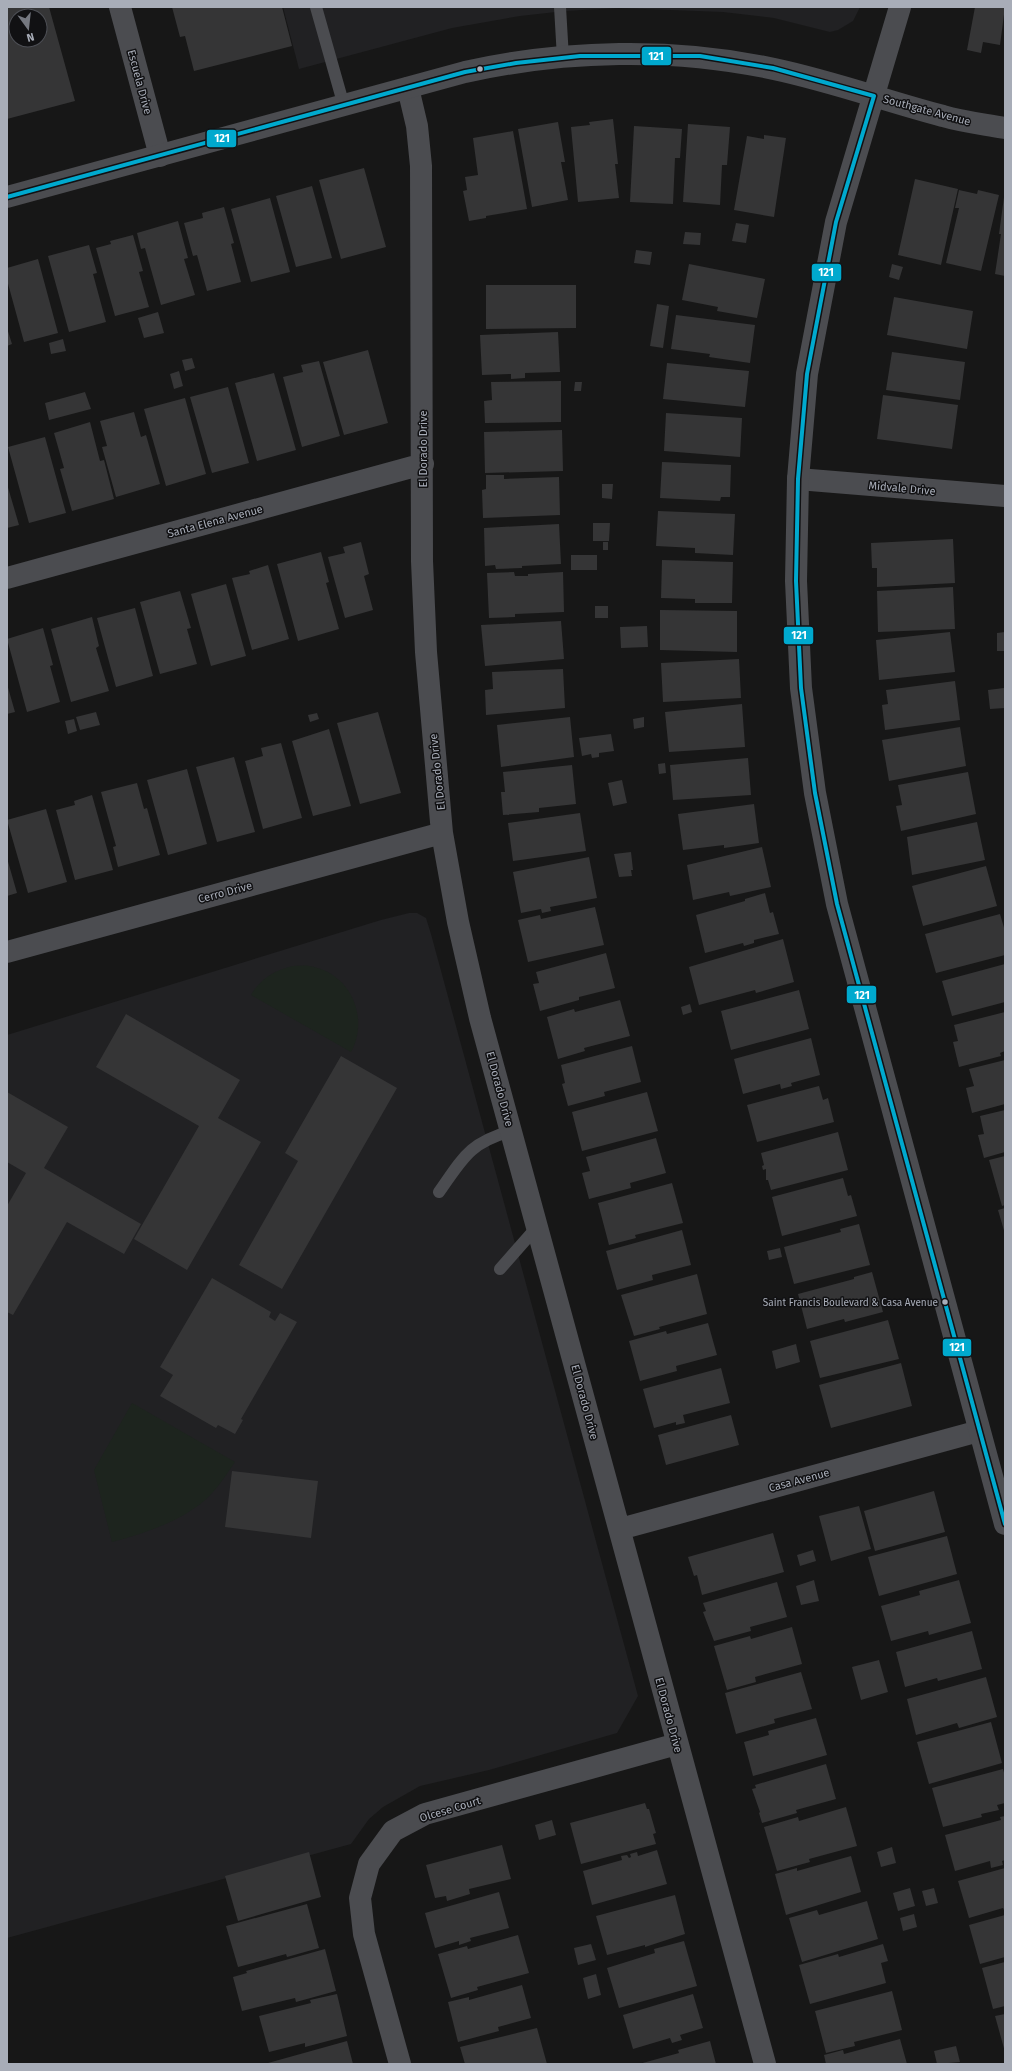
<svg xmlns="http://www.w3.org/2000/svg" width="1012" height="2071" font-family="'Fira Sans',sans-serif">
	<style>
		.built { fill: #212123 }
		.green { fill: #1d241e }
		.building { fill: #353536; fill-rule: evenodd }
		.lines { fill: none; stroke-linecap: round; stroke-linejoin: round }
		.service { stroke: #4b4c50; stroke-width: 12 }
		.minor { stroke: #4b4c50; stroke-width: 22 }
		.tertiary { stroke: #4b4c50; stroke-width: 22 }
		.bus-1-casing { stroke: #111113; stroke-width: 7 }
		.bus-1 { stroke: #00a9ce; stroke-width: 4 }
		.bus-dot { fill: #a8adb8; stroke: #111113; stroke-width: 1.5 }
		.labels { text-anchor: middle; stroke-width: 3; stroke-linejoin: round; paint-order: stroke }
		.bus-label { font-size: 10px; fill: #a8adb8; stroke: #111113; text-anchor: end }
		.street-label { font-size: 11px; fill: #a8adb8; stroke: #111113 }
		.line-badge { stroke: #111113; stroke-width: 1.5 }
		.badge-label { font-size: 11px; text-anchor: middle; font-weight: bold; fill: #fff }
	</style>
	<rect width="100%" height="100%" fill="#171717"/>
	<!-- built -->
	<path class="built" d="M283,7H860L853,21L838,30L830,32L774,18L723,12L618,8L565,11L520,16L452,28L299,69Z
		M409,913H417L426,918L431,934L638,1696L617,1733L489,1770L420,1786L383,1807L369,1819L351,1844L7,1938V1035L381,920Z"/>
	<!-- green -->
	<path class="green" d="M293,966C298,966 304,965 309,966C350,972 370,1017 351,1052L251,995C260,979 275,970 293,966Z
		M132,1403L235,1462C226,1475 216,1491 204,1501C177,1523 145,1533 112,1542L94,1470Z"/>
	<!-- building -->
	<path class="building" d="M7,7H49L75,101L7,119ZM16,16H40V40H16Z
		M172,7H282L292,46L194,71L185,36L180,37Z
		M975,7H1005L1000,45L983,42L981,53L967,50Z
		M613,119L618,164H615L619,198L578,202L571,127L590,125L589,122Z
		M558,122L565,162H561L568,200L532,207L518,129Z
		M688,124L730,127L727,165H722L720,205L683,202Z
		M634,126L682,129L680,158H675L673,204L630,202Z
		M513,131L527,209L486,216V218L469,221L463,191L467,190L465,177L478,175L473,138Z
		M764,135L786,138L774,217L734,210L747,136L764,139Z
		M364,168L386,247L341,259L319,180Z
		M915,179L958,189L941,265L898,255Z
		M312,186L332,258L296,267L276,196Z
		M959,190L977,194L978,190L999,195L981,271L946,263L959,208H955Z
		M1004,197H1005V276L995,274L1001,234H999Z
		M270,198L290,272L251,282L231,209Z
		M224,207L234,243L231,244L241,282L207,291L197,255L193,256L184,223L203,218L202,213Z
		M178,221L188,258L184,259L195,295L161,305L145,248L141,249L137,233Z
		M736,223L749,225L746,243L732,241Z
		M685,232L701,233L700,245L683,244Z
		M133,235L143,271L139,272L149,307L115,316L96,248L111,244L110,241Z
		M89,245L97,273L93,274L106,322L69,332L48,256Z
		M636,250L652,252L650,265L634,263Z
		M38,259L58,333L24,342L7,280V268Z
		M689,264L765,279L757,318L717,311L718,307L682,300Z
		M892,264L903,267L899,280L889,277Z
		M486,285H576V328L486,329Z
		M894,297L973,311L967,349L887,335Z
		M657,304L669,306L663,348L650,346Z
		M158,312L164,333L144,338L138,318Z
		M676,315L755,325L750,363L709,357L710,354L671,349Z
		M7,328L12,344L7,346Z
		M558,332L560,372L525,373V378L511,379V374L482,375L480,335Z
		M63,339L66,351L51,354L49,343Z
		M368,350L388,423L344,435L323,362Z
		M892,352L965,362L960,400L886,390Z
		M192,358L195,368L185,371L182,360Z
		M319,361L340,436L302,447L283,377L303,372L301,365Z
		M667,363L749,371L745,407L663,399Z
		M179,371L183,386L174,389L170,374Z
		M274,373L296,450L257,461L235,383Z
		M561,381V422L485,423L484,401L492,400L491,382Z
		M575,382H582L581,391H574Z
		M228,387L249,463L212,473L190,397Z
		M85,392L91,409L49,420L45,403Z
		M883,395L958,405L952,449L877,439Z
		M185,398L206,474L166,486L144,409Z
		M134,412L141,437L146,435L160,484L116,497L102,447L107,446L100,421Z
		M666,413L742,418L740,457L664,451Z
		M90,422L100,461L104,460L114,499L72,511L60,469L64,468L54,433Z
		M562,430L563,471L485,473L484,432Z
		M45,437L66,513L29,523L8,447Z
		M662,462L731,465L730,497H721L720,501L660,498Z
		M486,475H504V479L559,477L560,515L483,518L482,490L486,489Z
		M7,484L19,525L7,528Z
		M602,484H613L612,499L602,498Z
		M658,511L735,514L733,555L695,553V548L656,546Z
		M593,523H610L609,541H593Z
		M559,524L561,564L522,566V568L496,569L495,565L485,566L484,528Z
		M953,539L955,583L877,587V568H872L871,543Z
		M361,542L369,574L364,576L373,610L345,618L328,557L345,553L343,547Z
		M603,542H608V550H603Z
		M321,552L329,582L326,583L339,629L298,641L277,564Z
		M571,555H597V570H571Z
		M662,560L733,562L732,603H695V599L661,598Z
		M268,565L289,639L252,650L232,578L250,574L249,571Z
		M514,572L515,576H528V574L563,572L564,612L515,614V617L489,618L487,573Z
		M226,584L246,656L211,666L191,594Z
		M953,587L955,629L878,632L877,591Z
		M180,591L191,628L187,629L197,664L160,674L140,602Z
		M595,606H608V618H595Z
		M135,608L153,676L116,687L97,618Z
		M660,610L737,611V652L660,650Z
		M92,617L99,646L96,648L109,691L71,702L51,629Z
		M561,621L564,659L485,666L481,625Z
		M647,626L648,647L621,648L620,627Z
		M43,628L53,665L50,666L60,702L27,712L7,639Z
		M950,632L955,672L879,680L876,640Z
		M1005,632V651H997V633Z
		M739,659L741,698L663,702L661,663Z
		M563,669L565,708L486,715L485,690L493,689L492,672Z
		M955,681L960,720L885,730L882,705L888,704L886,690Z
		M7,684L15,712L7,714Z
		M1004,688L1005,708L990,709L988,690Z
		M742,704L745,747L669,752L665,712Z
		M96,712L100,725L80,730L76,717Z
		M378,712L401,793L360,804L337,723Z
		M317,713L319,719L310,722L308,715Z
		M570,717L574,757L501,767L497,725Z
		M644,717V727L634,729L633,719Z
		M74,719L77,731L68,734L65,721Z
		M960,727L966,766L889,781L882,740Z
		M329,729L351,806L313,816L292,741Z
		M611,734L614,751L599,753V757L592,758L591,754L582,756L579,738Z
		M281,743L302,818L263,829L245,761L263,756L261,748Z
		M234,757L255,832L217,842L196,767Z
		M748,758L751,795L673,800L670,765Z
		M665,763L666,773L659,774L658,764Z
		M572,765L576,804L539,808V812L503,815L501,792H505L503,772Z
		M187,769L207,844L168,855L147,780Z
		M968,772L976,814L901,831L896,806L902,805L898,785Z
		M622,780L627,803L613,806L608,783Z
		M137,783L144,809L147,808L160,855L118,867L113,847L116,846L101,792Z
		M92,795L113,870L75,880L56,810L75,805L74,801Z
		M754,804L759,843L724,848V845L683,850L678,814Z
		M46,809L67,882L28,893L7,820Z
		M580,813L586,851L513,861L508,823Z
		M977,822L985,860L912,875L907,837Z
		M762,847L771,887L730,896L729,892L693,900L687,865Z
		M631,852L633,870H631L632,876L619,877L614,854Z
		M589,857L597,898L550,907L551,911L542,913L541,909L521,913L513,872Z
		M7,858L17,893L7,896Z
		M986,866L997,906L923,926L912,886Z
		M765,893L770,913L773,912L779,934L754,940V943L744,946L743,943L705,953L696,915L745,901V899Z
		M595,907L604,945L528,962L518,920L540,915L541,919Z
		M1000,914L1005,931V955L936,973L925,934Z
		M783,939L794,982L756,993L755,990L699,1005L689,967Z
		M606,953L615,988L579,997V1000L540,1011L533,984L539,983L536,972Z
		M1005,964V1002L952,1016L942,981Z
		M799,990L809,1029L731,1050L721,1011Z
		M620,1000L630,1036L584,1048L585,1051L558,1059L547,1017L574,1009L575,1012Z
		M690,1004L692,1012L683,1015L681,1007Z
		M1005,1012V1051L1000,1053L1001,1056L959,1067L953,1042L958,1041L954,1025Z
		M126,1014L240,1080L218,1118L261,1142L187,1270L134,1239L199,1126L96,1067Z
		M811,1038L820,1075L791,1083L792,1086L781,1089L780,1084L743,1094L734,1059Z
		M632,1046L641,1082L604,1092L605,1096L568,1106L562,1084L565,1083L561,1065Z
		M341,1056L397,1088L282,1289L239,1265L298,1161L285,1153Z
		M1005,1060V1104L972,1113L966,1088L974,1086L969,1069Z
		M819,1086L823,1100L828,1098L834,1122L757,1142L747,1105Z
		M7,1092L68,1127L44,1168L141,1224L124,1254L67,1222L13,1315L7,1312V1206L26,1173L7,1162Z
		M647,1092L658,1131L582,1151L572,1112Z
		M1005,1110V1152L984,1158L978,1135L984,1134L980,1116Z
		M838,1132L848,1170L771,1190L768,1180H766V1169L763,1170L762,1166L764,1165L761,1153Z
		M656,1138L666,1173L630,1183L631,1188L589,1199L582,1173L590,1171L586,1157Z
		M1005,1156V1205L1002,1206L989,1160Z
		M843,1178L848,1196L851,1195L857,1216L782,1236L772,1197Z
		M672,1183L683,1223L635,1235L636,1238L609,1245L598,1203Z
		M1005,1208V1234L998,1210Z
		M859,1224L870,1265L794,1284L784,1247L841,1232L840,1229Z
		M682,1230L691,1265L652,1275L653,1280L617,1290L606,1251Z
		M780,1248L782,1257L769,1260L767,1251Z
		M872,1272L883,1312L845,1322L844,1319L807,1329L798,1294L854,1279V1277Z
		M697,1274L707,1314L659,1327L660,1329L634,1336L621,1295Z
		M212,1278L271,1312L269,1317L275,1321L280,1313L297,1322L241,1419L243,1420L235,1434L218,1425L216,1428L160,1396L173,1375L160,1367Z
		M888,1320L899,1359L820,1378L810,1341Z
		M708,1323L717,1355L676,1366L677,1371L640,1381L629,1341L666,1331L667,1334Z
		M796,1344L800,1362L776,1369L772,1351Z
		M901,1363L912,1406L831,1428L819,1385Z
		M721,1368L730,1403L683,1415L685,1423L676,1425V1422L654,1428L643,1389Z
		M731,1415L739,1445L666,1465L658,1435Z
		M232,1471L318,1481L311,1538L225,1527Z
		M934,1491L945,1532L875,1551L864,1511Z
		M859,1506L871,1549L831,1561L819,1516Z
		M773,1533L784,1572L702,1595L697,1575L694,1576L688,1557Z
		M947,1536L957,1574L879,1596L868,1557Z
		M813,1550L816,1561L800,1566L797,1555Z
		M814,1580L819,1601L801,1605L796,1586Z
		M959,1580L971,1623L929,1635L928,1631L891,1641L881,1606L920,1595L919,1591Z
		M777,1582L787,1617L750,1627L751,1631L714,1641L703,1612L706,1611L703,1603Z
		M792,1627L802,1664L755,1677L756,1682L727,1690L714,1646L750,1636L751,1639Z
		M972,1631L982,1669L938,1681L937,1678L905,1687L896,1652Z
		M879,1660L888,1692L861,1700L852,1667Z
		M801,1672L812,1709L774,1719L775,1723L736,1734L725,1693Z
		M986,1677L997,1717L959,1728L957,1723L916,1735L907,1699Z
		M816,1718L827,1755L753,1776L744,1742L769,1735L768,1731Z
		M991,1722L1002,1763L929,1784L917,1742Z
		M826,1764L836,1799L796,1810L797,1813L762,1823L759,1813L760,1812L752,1789L756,1788L755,1785Z
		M1003,1769L1005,1776V1803L997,1805L999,1810L981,1814L982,1817L943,1827L932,1788Z
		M645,1803L647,1809H649L656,1833L653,1834L656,1844L581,1864L570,1823Z
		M846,1807L857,1846L809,1859L810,1862L777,1871L764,1827L798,1817L799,1821Z
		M1005,1816V1860L1002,1861L1003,1865L991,1868L990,1861L955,1871L945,1835L1001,1820L1000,1817Z
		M552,1820L556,1835L539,1840L535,1825Z
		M502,1845L511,1879L469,1889L470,1894L447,1901L446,1896L435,1898L426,1865Z
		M892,1847L896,1863L881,1867L877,1852Z
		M657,1850L667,1884L592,1905L583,1871L622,1860L621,1856L627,1855L629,1858L631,1857L630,1854L637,1852L638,1856Z
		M309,1852L321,1897L238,1921L225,1876Z
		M851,1856L861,1892L786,1915L775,1874L797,1868V1871Z
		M1005,1868V1912L1003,1908L969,1918L958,1881Z
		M910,1888L915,1906L898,1911L893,1893Z
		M934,1888L938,1903L926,1906L922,1891Z
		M499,1892L509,1928L470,1938L471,1941L459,1945V1941L435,1948L425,1913Z
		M675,1895L685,1934L645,1947V1945L607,1955L596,1916Z
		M867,1901L878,1939L802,1962L789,1918L817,1910L819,1915Z
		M307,1904L319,1948L287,1957L286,1954L238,1967L226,1926Z
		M914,1914L917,1927L903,1931L900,1918Z
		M1005,1915V1957L980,1964L969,1925Z
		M518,1935L529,1973L477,1987L478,1990L451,1998L438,1954L467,1946L468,1949Z
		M684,1941L697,1986L619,2008L607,1968L655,1953L654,1949Z
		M591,1944L596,1960L578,1965L574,1948Z
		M883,1944L888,1961L881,1963L886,1983L810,2004L799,1965L838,1954L839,1957Z
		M325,1949L336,1991L296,2002L295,1998L242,2011L233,1977L247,1973L246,1971Z
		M1005,1962V2006L993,2009L982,1968Z
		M596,1974L601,1995L588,1999L583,1978Z
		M522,1985L531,2018L498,2027L499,2031L458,2042L448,2002L469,1997V2000Z
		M892,1991L902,2030L854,2042L855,2046L826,2053L815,2011Z
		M337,1994L347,2036L305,2047V2043L269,2052L259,2016L311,2003L310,2000Z
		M693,1994L703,2028L680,2035L682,2040L672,2043L670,2038L633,2049L623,2015Z
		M1005,2014V2052L995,2016Z
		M537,2028L547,2064H465L460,2047Z
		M900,2039L907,2064H826L824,2055L843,2050L844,2054Z
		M347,2041L353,2064H268V2063Z
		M710,2041L716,2064H639L679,2053L678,2050Z
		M956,2046L960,2062L937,2064L934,2051Z"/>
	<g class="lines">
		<!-- service -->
		<path class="service" d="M316,7L344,106
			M560,7L563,58
			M439,1192C463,1158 469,1143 511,1131
			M500,1269L537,1227"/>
		<!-- minor -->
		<path class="minor" d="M120,7L160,156
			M408,88L417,126L421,166L422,561L426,652L442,833L458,922L480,1018L765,2064
			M798,479L1005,496
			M7,578L423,464
			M7,952L442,833
			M620,1529L979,1431
			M400,2064L364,1934L360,1898L369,1864L393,1831L425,1814L677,1744"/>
		<!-- tertiary -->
		<path class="tertiary" d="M900,7L836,222L807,374L798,479L796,581L801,688L815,793L837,904L1005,1524
			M7,197L465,72C564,50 674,47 774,69C831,81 886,101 943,116C963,122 984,124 1005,128"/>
		<!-- bus-1 casing -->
		<g class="bus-1-casing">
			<path id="bus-1" d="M874,96L836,222L807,374L798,479L796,581L801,688L815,793L837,904L1005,1524
				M7,197L465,72L516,63L580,56H700L773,68L874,96"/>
		</g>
		<!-- bus-1 -->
		<use href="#bus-1" class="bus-1"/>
	</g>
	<!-- markers -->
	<g class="bus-dot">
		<circle cx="480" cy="69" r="3.5"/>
		<circle cx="945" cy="1302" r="3.5"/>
	</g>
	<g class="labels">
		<!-- bus labels -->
		<g class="bus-label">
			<text x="938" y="1306">Saint Francis Boulevard &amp; Casa Avenue</text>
		</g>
		<!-- street labels -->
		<g class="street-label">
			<text transform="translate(140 82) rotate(75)" y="4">Escuela Drive</text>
			<text transform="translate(927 110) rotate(15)" y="4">Southgate Avenue</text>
			<text transform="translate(423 449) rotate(-90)" y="4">El Dorado Drive</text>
			<text transform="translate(902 488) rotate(5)" y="4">Midvale Drive</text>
			<text transform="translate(215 521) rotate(-15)" y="4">Santa Elena Avenue</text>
			<text transform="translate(437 772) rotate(-96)" y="4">El Dorado Drive</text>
			<text transform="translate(225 892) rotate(-15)" y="4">Cerro Drive</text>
			<text transform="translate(500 1089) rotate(75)" y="4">El Dorado Drive</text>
			<text transform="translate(585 1402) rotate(75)" y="4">El Dorado Drive</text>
			<text transform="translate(799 1480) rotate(-15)" y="4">Casa Avenue</text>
			<text transform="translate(669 1715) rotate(75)" y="4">El Dorado Drive</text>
			<text transform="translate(450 1809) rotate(-17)" y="4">Olcese Court</text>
		</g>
	</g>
	<g class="line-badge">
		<rect x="641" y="46" width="31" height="20" rx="4" fill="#00a9ce"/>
		<rect x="206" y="129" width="31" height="19" rx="4" fill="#00a9ce"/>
		<rect x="811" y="263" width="31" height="19" rx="4" fill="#00a9ce"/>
		<rect x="783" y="626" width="31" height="19" rx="4" fill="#00a9ce"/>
		<rect x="846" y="985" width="31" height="19" rx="4" fill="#00a9ce"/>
		<rect x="942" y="1338" width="30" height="19" rx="4" fill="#00a9ce"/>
	</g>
	<g class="badge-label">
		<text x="656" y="60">121</text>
		<text x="222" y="142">121</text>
		<text x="826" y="276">121</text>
		<text x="799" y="639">121</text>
		<text x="862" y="999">121</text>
		<text x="957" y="1351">121</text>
	</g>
	<!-- border -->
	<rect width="1012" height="2071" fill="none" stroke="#a8adb8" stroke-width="16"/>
	<!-- north arrow -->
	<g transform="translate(28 28) rotate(165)"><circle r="19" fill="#111113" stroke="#4d4f55"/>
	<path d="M0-3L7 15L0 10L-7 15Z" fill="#757880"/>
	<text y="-6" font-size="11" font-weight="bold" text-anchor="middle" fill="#a8adb8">N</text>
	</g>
</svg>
